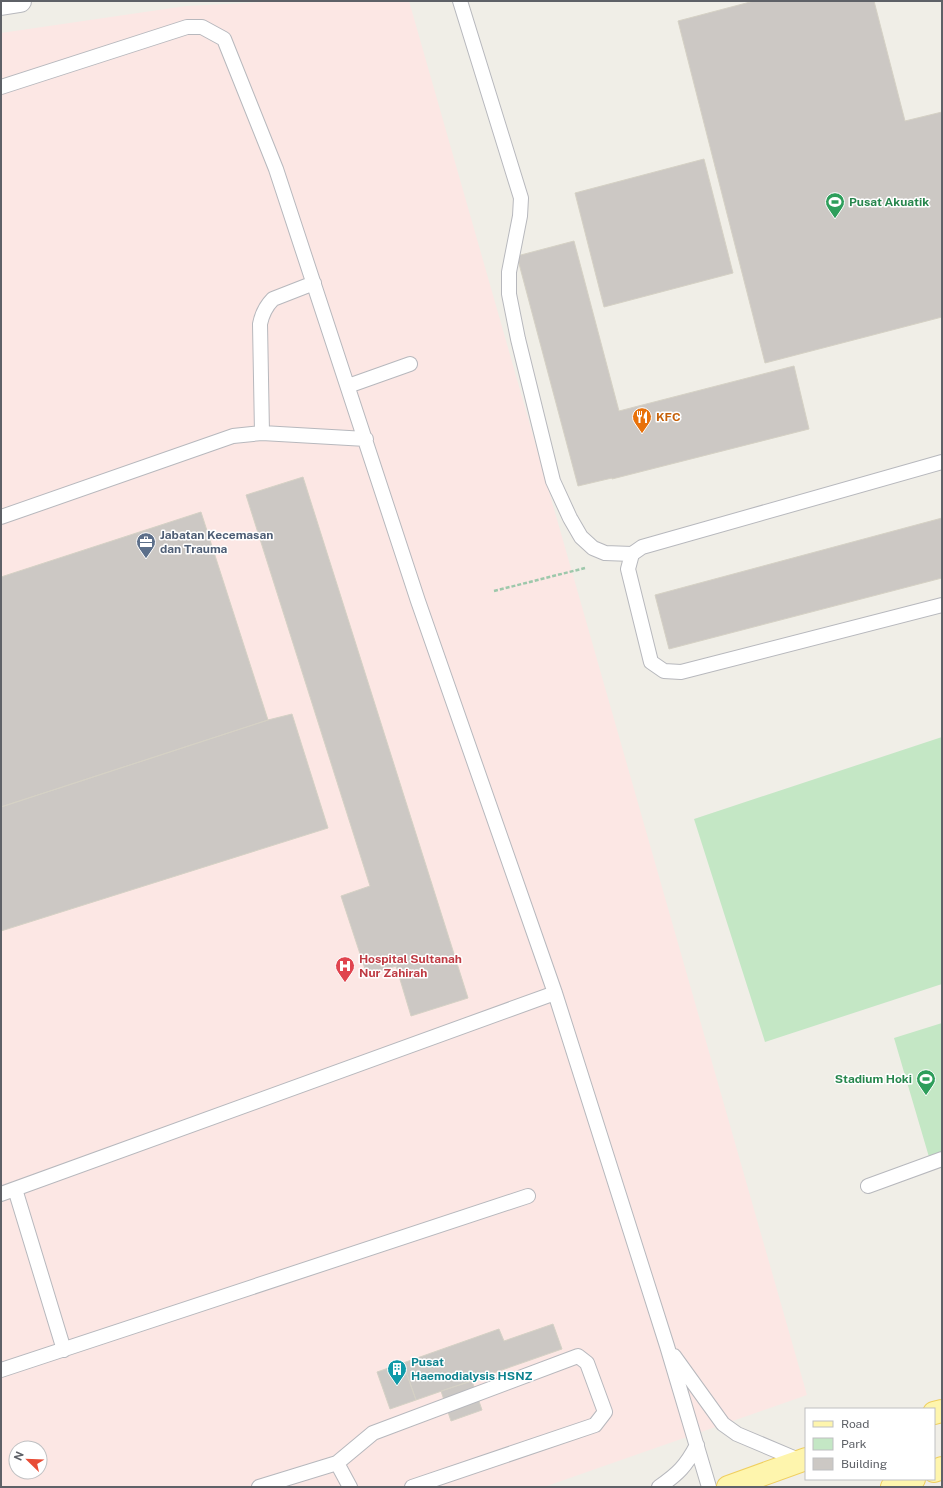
<svg xmlns="http://www.w3.org/2000/svg" width="943" height="1488" font-family="'Public Sans',sans-serif">
	<style>
		.medical { fill: #fce7e4; fill-rule: evenodd }
		.green { fill: #c4e7c5 }
		.building { fill: #ccc8c4; stroke: #d5d1c5 }
		.lines { fill: none; stroke-linecap: round; stroke-linejoin: round }
		.service-casing { stroke: #b7b8bd; stroke-width: 16 }
		.tertiary-casing { stroke: #b7b8bd; stroke-width: 24 }
		.primary-casing { stroke: #f0cf5f; stroke-width: 24 }
		.path { stroke: #9dc8ab; stroke-width: 2.5; stroke-dasharray: 4 2; stroke-linecap: butt }
		.service { stroke: #fff; stroke-width: 14 }
		.tertiary { stroke: #fff; stroke-width: 22 }
		.primary { stroke: #fef5ad; stroke-width: 22 }
		.labels { text-anchor: middle; stroke-width: 3; stroke-linejoin: round; paint-order: stroke }
		.leisure-label { font-size: 12px; font-weight: bold; fill: #27864d; stroke: #fff; text-anchor: start }
		.food-label { font-size: 12px; font-weight: bold; fill: #c56008; stroke: #fff; text-anchor: start }
		.service-label { font-size: 12px; font-weight: bold; fill: #4e5e75; stroke: #fff; text-anchor: start }
		.health-label { font-size: 12px; font-weight: bold; fill: #be3a42; stroke: #fff; text-anchor: start }
		.culture-label { font-size: 12px; font-weight: bold; fill: #0d838f; stroke: #fff; text-anchor: start }
	</style>
	<rect width="100%" height="100%" fill="#f0eee7"/>
	<!-- medical -->
	<path class="medical" d="M286,1H409L807,1395L544,1487H1V33L186,6ZM16,1448H40V1472H16Z"/>
	<!-- green -->
	<path class="green" d="M942,737V984L765,1042L694,819Z
		M942,1023V1153L929,1157L894,1038Z"/>
	<!-- building -->
	<path class="building" d="M754,1H874L905,121L942,112V317L765,363L678,21Z
		M704,159L733,273L604,307L575,193Z
		M574,241L619,411L794,366L809,429L612,479V478L578,486L517,256Z
		M303,477L468,998L411,1016L396,966L367,975L341,896L370,886L246,495Z
		M201,512L268,720L1,807V577Z
		M942,518V578L669,649L655,595Z
		M292,714L328,828L1,931V807L268,720Z
		M553,1324L562,1349L416,1400L403,1363L499,1329L504,1341Z
		M403,1363L416,1400L390,1409L377,1372Z
		M472,1381L482,1410L451,1421L441,1391Z"/>
	<g class="lines">
		<!-- service casing -->
		<g class="service-casing">
			<path id="service" d="M460,1L521,198L520,216L509,272V294L518,339L553,481L570,518L581,537L593,548L605,553L632,554
				M1,87L187,27H202L224,39L276,169L418,601L555,993L667,1346L709,1487
				M348,386L410,364
				M262,433L260,324C262,314 266,306 273,299L314,283
				M942,462L642,547L632,554L628,569L651,662L664,671L681,672L942,605
				M1,517L233,436L262,433L366,439
				M868,1186L942,1159
				M15,1189L64,1350
				M1,1194L555,993
				M674,1356L723,1424L737,1434L801,1461
				M1,1370L528,1196
				M337,1463L350,1487
				M259,1487L337,1463L373,1433L578,1356L587,1363L605,1412L595,1425L412,1487
				M659,1487C678,1474 686,1466 697,1445"/>
		</g>
		<!-- tertiary casing -->
		<g class="tertiary-casing">
			<path id="tertiary" d="M1,4L20,1"/>
		</g>
		<!-- primary casing -->
		<g class="primary-casing">
			<path id="primary" d="M934,1413L942,1411
				M934,1471L942,1468
				M728,1487L806,1459
				M892,1487L914,1479"/>
		</g>
		<!-- path -->
		<path class="path" d="M494,591L585,568"/>
		<!-- service -->
		<use href="#service" class="service"/>
		<!-- tertiary -->
		<use href="#tertiary" class="tertiary"/>
		<!-- primary -->
		<use href="#primary" class="primary"/>
	</g>
	<!-- icons -->
	<defs>
		<g id="stadium-pin" transform="scale(1)"><path d="M0 17L-7.5 6A9.5 9.5 0 1 1 7.5 6Z" fill="#2e9e5b" stroke="#fff"/><path d="M0-5a6.5 5 0 1 0 0 10a6.5 5 0 1 0 0-10ZM-3.5-1.8h7v3.6h-7Z" fill="#fff"/></g>
		<g id="restaurant-pin" transform="scale(1)"><path d="M0 17L-7.5 6A9.5 9.5 0 1 1 7.5 6Z" fill="#e8710a" stroke="#fff"/><path d="M-5-6h1v4h1v-4h1v4h1v-4h1v5L-1.5 .5V6h-2V.5L-5-1ZM5-6V6H3V1.5H1.5Q1.5-4 5-6Z" fill="#fff"/></g>
		<g id="office-pin" transform="scale(1)"><path d="M0 17L-7.5 6A9.5 9.5 0 1 1 7.5 6Z" fill="#5c6f8a" stroke="#fff"/><path d="M-6-3h4V-5.5h4V-3h4V5H-6ZM-1-4.5V-3h2v-1.5ZM-6 0V1H6V0Z" fill="#fff"/></g>
		<g id="hospital-pin" transform="scale(1)"><path d="M0 17L-7.5 6A9.5 9.5 0 1 1 7.5 6Z" fill="#e0444e" stroke="#fff"/><path d="M-5-5h3v3.5h4V-5h3V5h-3V1.5h-4V5h-3Z" fill="#fff"/></g>
		<g id="building-pin" transform="scale(1)"><path d="M0 17L-7.5 6A9.5 9.5 0 1 1 7.5 6Z" fill="#0f9aa8" stroke="#fff"/><path d="M-4-6H4V6H1V3H-1V6H-4ZM-2.5-4.3h1.7v1.8h-1.7ZM.8-4.3h1.7v1.8H.8ZM-2.5-1h1.7V.8h-1.7ZM.8-1h1.7V.8H.8Z" fill="#fff"/></g>
	</defs>
	<g fill-rule="evenodd">
		<use href="#stadium-pin" x="835" y="202"/>
		<use href="#restaurant-pin" x="642" y="417"/>
		<use href="#office-pin" x="146" y="542"/>
		<use href="#hospital-pin" x="345" y="966"/>
		<use href="#stadium-pin" x="926" y="1079"/>
		<use href="#building-pin" x="397" y="1369"/>
	</g>
	<g class="labels">
		<!-- leisure labels -->
		<g class="leisure-label">
			<text x="849" y="206">Pusat Akuatik</text>
			<text x="912" y="1083" text-anchor="end">Stadium Hoki</text>
		</g>
		<!-- food labels -->
		<g class="food-label">
			<text x="656" y="421">KFC</text>
		</g>
		<!-- service labels -->
		<g class="service-label">
			<text x="160" y="539">Jabatan Kecemasan<tspan x="160" dy="14">dan Trauma</tspan></text>
		</g>
		<!-- health labels -->
		<g class="health-label">
			<text x="359" y="963">Hospital Sultanah<tspan x="359" dy="14">Nur Zahirah</tspan></text>
		</g>
		<!-- culture labels -->
		<g class="culture-label">
			<text x="411" y="1366">Pusat<tspan x="411" dy="14">Haemodialysis HSNZ</tspan></text>
		</g>
	</g>
	<!-- border -->
	<rect width="943" height="1488" fill="none" stroke="#5e6167" stroke-width="4"/>
	<!-- legend -->
	<rect x="805" y="1408" width="130" height="72" fill="#ffffff" stroke="#bfc0c2"/>
	<rect x="813" y="1421" width="20" height="6" fill="#fef5ad" stroke="#bfc0c2"/>
	<text x="841" y="1428" font-size="12" fill="#5e6167">Road</text>
	<rect x="813" y="1438" width="20" height="12" fill="#c4e7c5" stroke="#bfc0c2"/>
	<text x="841" y="1448" font-size="12" fill="#5e6167">Park</text>
	<rect x="813" y="1458" width="20" height="12" fill="#ccc8c4" stroke="#bfc0c2"/>
	<text x="841" y="1468" font-size="12" fill="#5e6167">Building</text>
	<!-- north arrow -->
	<g transform="translate(28 1460) rotate(293)"><circle r="19" fill="#ffffff" stroke="#bfc0c2"/>
	<path d="M0-3L7 15L0 10L-7 15Z" fill="#e84c35"/>
	<text y="-6" font-size="11" font-weight="bold" text-anchor="middle" fill="#5e6167">N</text>
	</g>
</svg>
